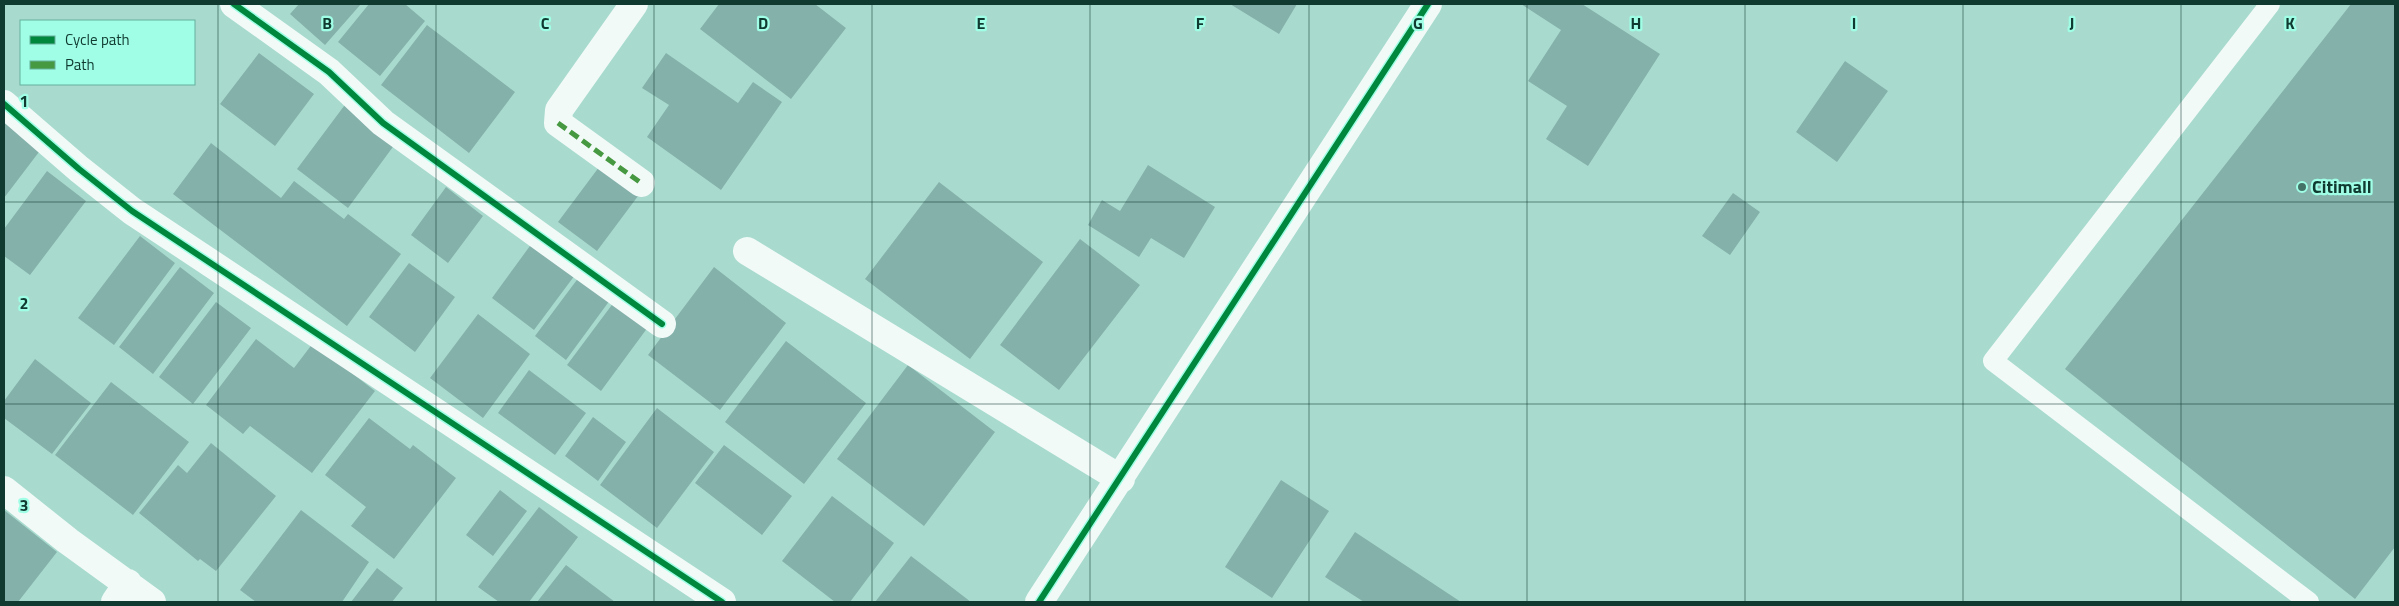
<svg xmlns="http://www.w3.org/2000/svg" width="2399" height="606" font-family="'Titillium Web',sans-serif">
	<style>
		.building { fill: #85b1ab }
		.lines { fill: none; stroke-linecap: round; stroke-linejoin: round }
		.service { stroke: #f2faf8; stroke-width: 20 }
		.minor { stroke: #f2faf8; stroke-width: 28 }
		.quiet { stroke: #469941; stroke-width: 5; stroke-dasharray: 10 5; stroke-linecap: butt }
		.cycleway-casing { stroke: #9ffee5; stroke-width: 9 }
		.cycleway { stroke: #00873e; stroke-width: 6 }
		.grid { fill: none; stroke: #103930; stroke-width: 1; stroke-opacity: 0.55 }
		.poi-dot { fill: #457267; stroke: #9ffee5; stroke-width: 2 }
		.labels { text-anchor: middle; stroke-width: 4.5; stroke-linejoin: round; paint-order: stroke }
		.poi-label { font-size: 18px; font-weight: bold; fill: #103930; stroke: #9ffee5; text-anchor: start }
		.grid-label { font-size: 16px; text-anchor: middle; font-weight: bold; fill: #103930; stroke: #9ffee5; stroke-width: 4.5; stroke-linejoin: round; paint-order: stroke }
	</style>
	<rect width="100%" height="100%" fill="#a8dbce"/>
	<!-- building -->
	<path class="building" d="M299,4H361L325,45L290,14Z
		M369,4H405L425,21L380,76L338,42Z
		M719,4H815L846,28L791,99L700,29Z
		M1230,4H1297L1279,34Z
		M1521,4H1582L1660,54L1588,166L1546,139L1567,106L1528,81L1561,30Z
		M2351,4H2395V547L2355,599L2065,369Z
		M427,25L515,92L469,153L381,85Z
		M259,53L314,94L275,146L220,104Z
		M666,53L738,103L753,82L782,102L721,190L647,137L669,105L642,88Z
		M1845,61L1888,91L1837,162L1796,132Z
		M347,102L398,140L348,208L297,169Z
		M4,118L42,148L4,198Z
		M211,143L281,198L294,181L344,219L348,214L401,254L347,326L173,194Z
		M605,159L644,188L597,251L558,222Z
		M1148,165L1215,207L1184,258L1151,238L1139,257L1088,225L1102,200L1120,211Z
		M47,171L86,201L30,275L4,256V229Z
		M939,182L1043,262L970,359L865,279Z
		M446,187L483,216L448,263L411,235Z
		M1733,193L1760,212L1730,255L1702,236Z
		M140,236L175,263L114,345L78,318Z
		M535,239L578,271L534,330L492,298Z
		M1080,239L1140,285L1059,390L1000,345Z
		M409,263L455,297L415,352L369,317Z
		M180,267L214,293L153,374L119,347Z
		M714,267L786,323L720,410L648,355Z
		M582,273L613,296L566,360L535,336Z
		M617,298L651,323L601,391L567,365Z
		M216,302L251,328L193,404L159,377Z
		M478,314L530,354L483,418L430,378Z
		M256,339L294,368L313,343L375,391L312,473L250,426L243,434L206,405Z
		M786,341L866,403L804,484L725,422Z
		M35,359L91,403L52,454L4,418V401Z
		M908,365L995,432L924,526L837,459Z
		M529,370L586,413L555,455L498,413Z
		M111,382L189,442L133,515L55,455Z
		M657,408L714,452L657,528L600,485Z
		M593,417L626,442L598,481L565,456Z
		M369,418L410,449L413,445L456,478L394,559L351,526L366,507L325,475Z
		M211,443L276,496L216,571L200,559L198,561L139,513L178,465L187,473Z
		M724,445L792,496L762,535L695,483Z
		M1281,480L1329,511L1272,598L1225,567Z
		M500,490L527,511L493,556L466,535Z
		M832,496L894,543L850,602H835L782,561Z
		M539,507L578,537L529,602H499L478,587Z
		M4,510L57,552L18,602H4Z
		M301,510L369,562L342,602H256L240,590Z
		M1355,532L1461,602H1364L1325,577Z
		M911,556L971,602H875Z
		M566,565L615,602H537Z
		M377,568L403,588L392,602H351Z"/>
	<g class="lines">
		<!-- service -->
		<path class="service" d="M2270,4L1993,361L2309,602"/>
		<!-- minor -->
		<path class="minor" d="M234,4L329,72L383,123L662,324
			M634,4L559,110L558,123L641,183
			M4,104L79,169L132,211L722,602
			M747,251L1121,479
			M4,490L68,541L152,602
			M115,602L128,583
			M1039,602L1428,4"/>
		<!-- quiet -->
		<path class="quiet" d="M558,123L641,183"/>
		<!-- cycleway casing -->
		<g class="cycleway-casing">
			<path id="cycleway" d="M234,4L329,72L383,123L662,324
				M4,104L79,169L132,211L722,602
				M1039,602L1428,4"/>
		</g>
		<!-- cycleway -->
		<use href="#cycleway" class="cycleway"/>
	</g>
	<!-- grid -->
	<path class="grid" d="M218,4V602M436,4V602M654,4V602M872,4V602M1090,4V602M1309,4V602M1527,4V602M1745,4V602M1963,4V602M2181,4V602M4,202H2395M4,404H2395"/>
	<!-- markers -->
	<circle class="poi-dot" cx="2302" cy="187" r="5"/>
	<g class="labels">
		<!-- poi labels -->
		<g class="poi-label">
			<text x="2312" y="193">Citimall</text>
		</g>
	</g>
	<g class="grid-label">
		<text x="327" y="29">B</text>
		<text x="545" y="29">C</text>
		<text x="763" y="29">D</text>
		<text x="981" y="29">E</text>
		<text x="1200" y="29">F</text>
		<text x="1418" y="29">G</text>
		<text x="1636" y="29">H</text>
		<text x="1854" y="29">I</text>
		<text x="2072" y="29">J</text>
		<text x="2290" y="29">K</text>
		<text x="24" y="107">1</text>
		<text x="24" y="309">2</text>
		<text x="24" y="511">3</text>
	</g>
	<!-- border -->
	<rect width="2399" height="606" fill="none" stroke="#103930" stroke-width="10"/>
	<!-- legend -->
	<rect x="20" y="20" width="175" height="65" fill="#9ffee5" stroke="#66af9d"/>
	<rect x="30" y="36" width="25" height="8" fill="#00873e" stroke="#66af9d"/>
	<text x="65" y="45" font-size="15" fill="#103930">Cycle path</text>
	<rect x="30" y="61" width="25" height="8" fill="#469941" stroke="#66af9d"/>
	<text x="65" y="70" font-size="15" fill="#103930">Path</text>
</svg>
